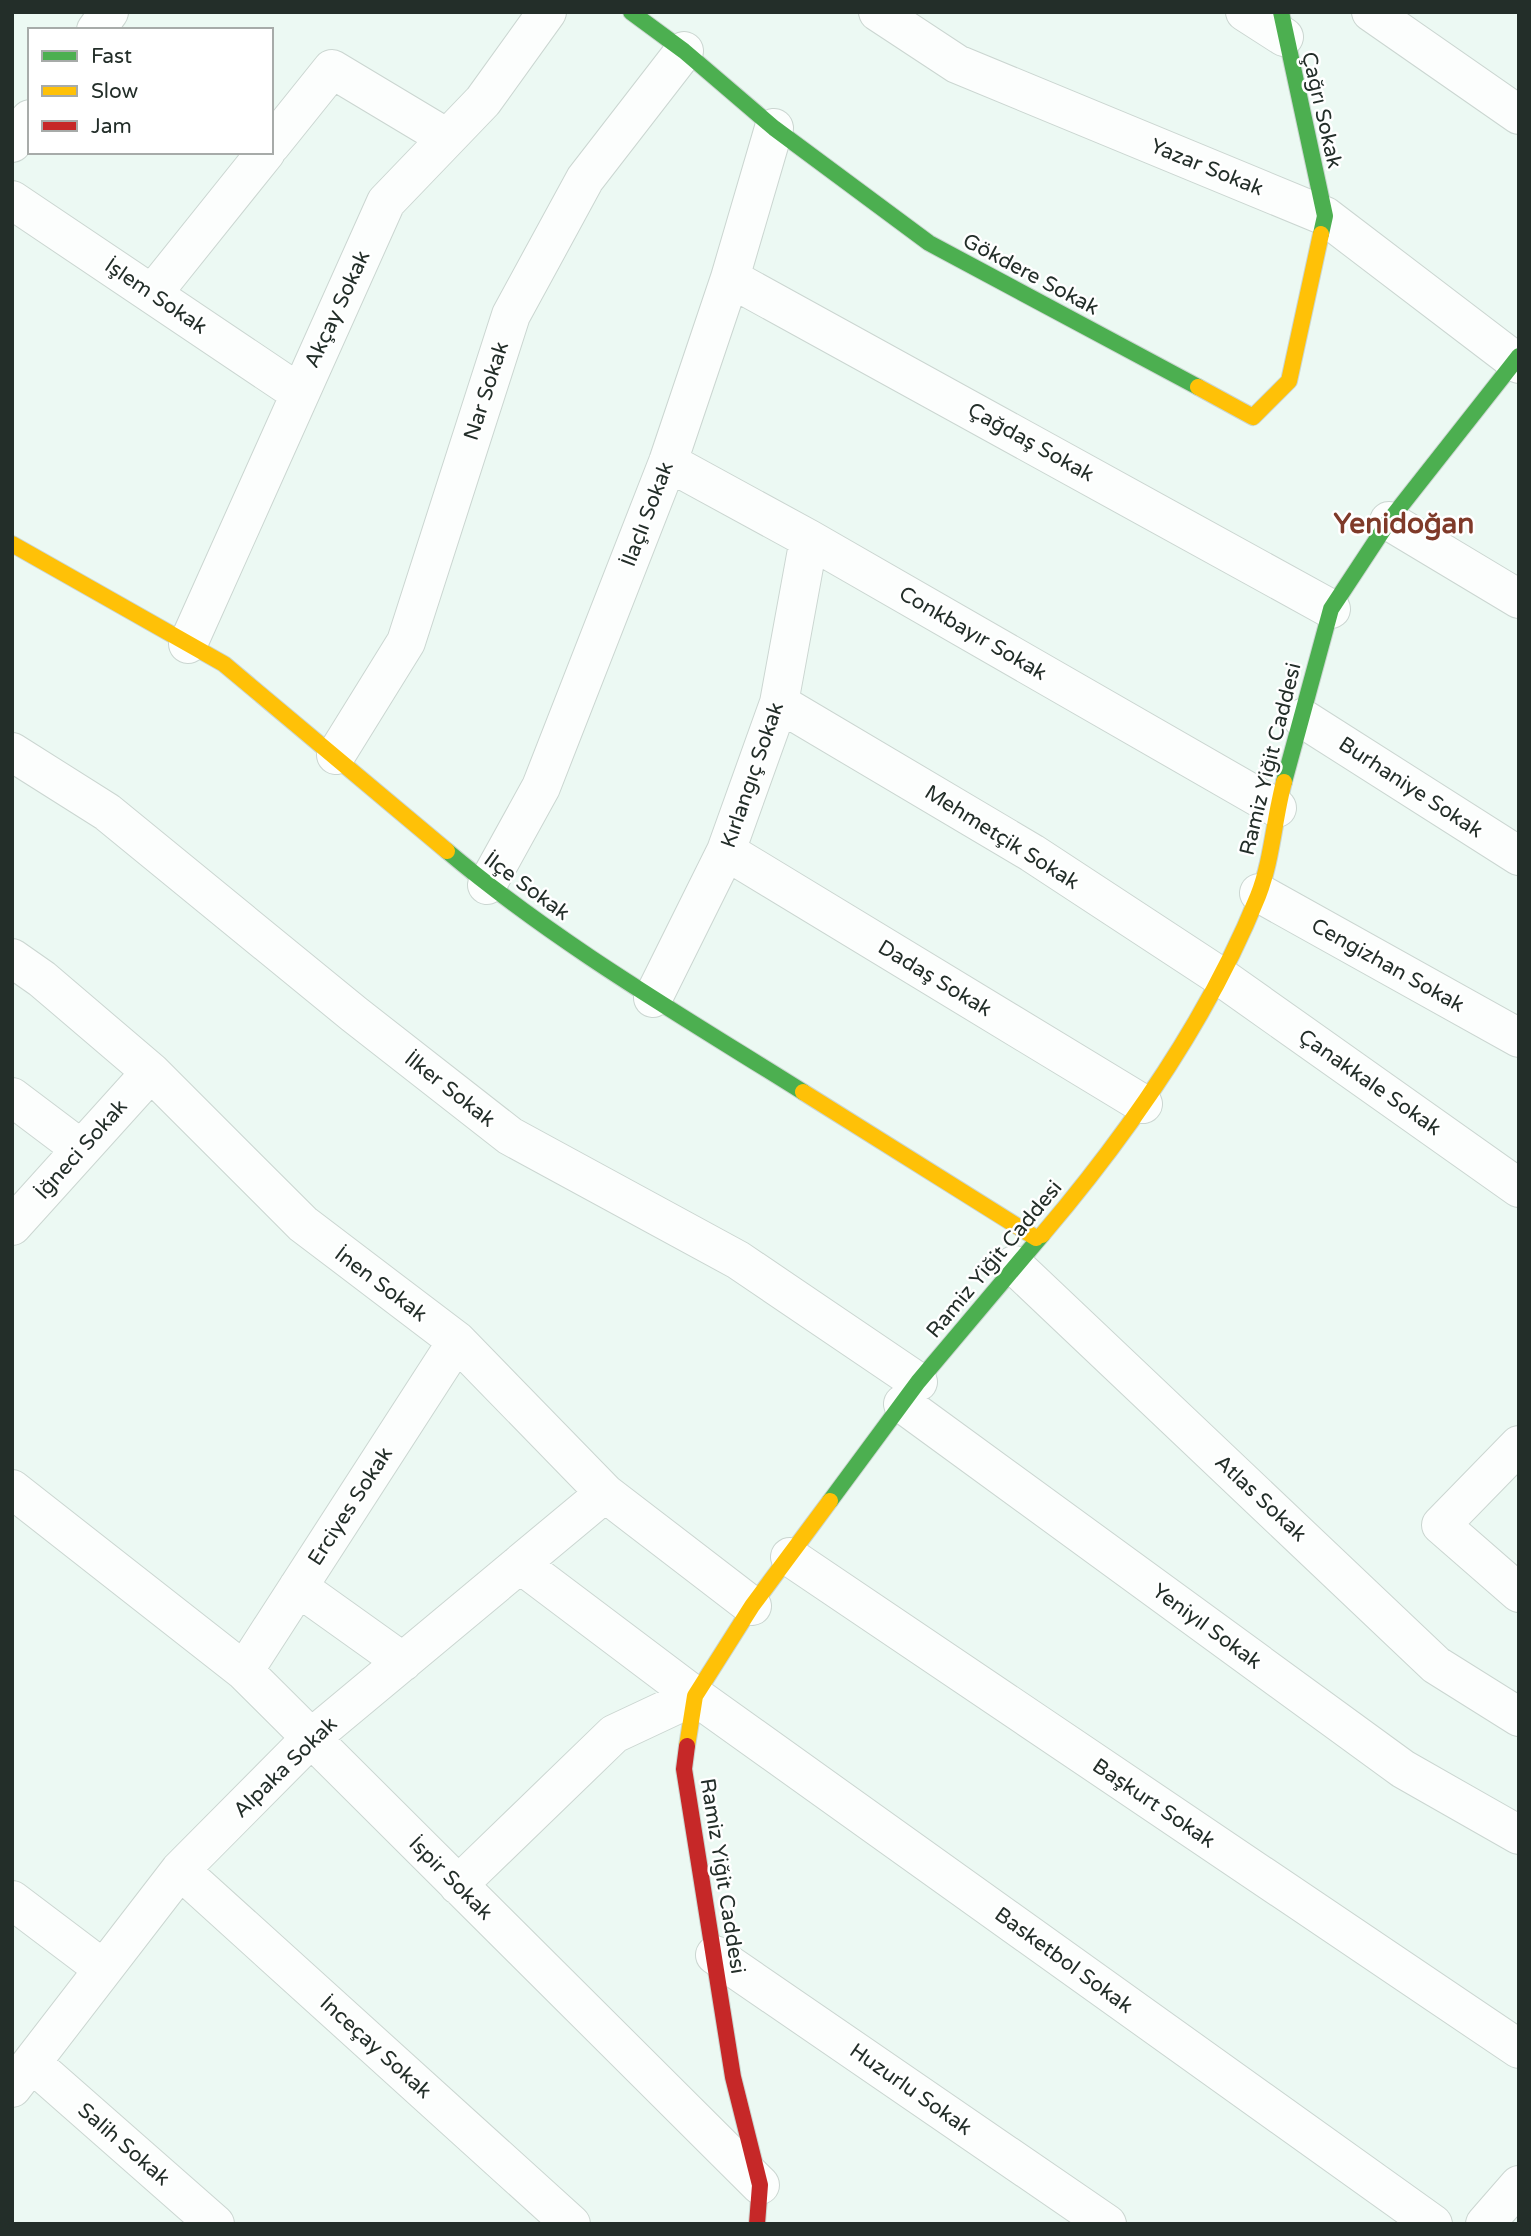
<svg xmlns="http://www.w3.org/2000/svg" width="1531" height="2236" font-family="'Varela Round',sans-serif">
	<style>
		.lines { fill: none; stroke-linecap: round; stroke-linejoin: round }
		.street-casing { stroke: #cbd6d1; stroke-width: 40 }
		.fast-casing { stroke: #cbd6d1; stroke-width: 18 }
		.slow-casing { stroke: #cbd6d1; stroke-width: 18 }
		.jam-casing { stroke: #cbd6d1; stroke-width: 18 }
		.street { stroke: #fcfefd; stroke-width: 38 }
		.fast { stroke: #4caf50; stroke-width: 16 }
		.slow { stroke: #ffc107; stroke-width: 16 }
		.jam { stroke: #c62828; stroke-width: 16 }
		.labels { text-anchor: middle; stroke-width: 5; stroke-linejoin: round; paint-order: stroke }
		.street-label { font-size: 21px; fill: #232e29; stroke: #fff }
		.district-label { font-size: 28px; font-weight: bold; fill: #7f3a29; stroke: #fff }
	</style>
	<rect width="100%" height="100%" fill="#ecf9f3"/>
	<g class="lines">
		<!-- street casing -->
		<g class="street-casing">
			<path id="street" d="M878,12L957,64L1325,216L1519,364
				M1245,12L1284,37
				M1371,12L1519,115
				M96,30L109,12
				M12,143L30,119
				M271,145L332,69L447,138
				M12,200L299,393
				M730,278L1331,609
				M153,293L266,152
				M668,462L809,539L1277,808
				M1389,521L1519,599
				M188,644L386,202L483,101L547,12
				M779,703L1032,853L1221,977L1519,1188
				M1302,718L1519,856
				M12,752L107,812L354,1014L510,1136L738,1260L918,1382
				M336,755L406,642L511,315L585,179L684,51
				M726,851L1143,1104
				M487,885L541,787L668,462L730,278L774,128
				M1259,893L1519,1038
				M12,958L42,979L151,1072L303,1224L457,1341L605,1493L752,1606
				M653,998L726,851L779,703L809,539
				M12,1097L81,1149
				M12,1226L151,1072
				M1014,1265L1436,1665L1519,1717
				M903,1404L1403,1769L1519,1835
				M1519,1445L1441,1525L1519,1593
				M12,1489L244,1671L760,2185
				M790,1557L1519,2049
				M520,1564L695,1696L1433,2224
				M298,1587L403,1662
				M244,1671L457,1341
				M180,1870L571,2224
				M458,1885L614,1734L695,1696
				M12,1900L102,1968
				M715,1955L1107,2224
				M33,2064L215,2224
				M12,2088L180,1870L311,1738L605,1493
				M1485,2224L1519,2185"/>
		</g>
		<!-- fast casing -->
		<g class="fast-casing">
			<path id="fast" d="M631,12L684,51L774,128L929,243L1198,387
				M1281,12L1325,216L1321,234
				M1284,782L1331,609L1389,521L1519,356
				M447,851C556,943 682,1016 803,1092
				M830,1501L918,1382L1042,1235"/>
		</g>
		<!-- slow casing -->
		<g class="slow-casing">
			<path id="slow" d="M1198,387L1253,417L1289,381L1321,234
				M12,544L224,664L447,851
				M803,1092L1036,1238
				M1042,1235C1128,1134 1208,1020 1258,896C1272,861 1274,819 1284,782
				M687,1746L695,1696L752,1606L830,1501"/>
		</g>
		<!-- jam casing -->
		<g class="jam-casing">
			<path id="jam" d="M687,1746L684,1769L733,2077L760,2185L757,2224"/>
		</g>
		<!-- street -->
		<use href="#street" class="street"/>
		<!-- fast -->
		<use href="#fast" class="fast"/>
		<!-- slow -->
		<use href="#slow" class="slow"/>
		<!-- jam -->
		<use href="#jam" class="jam"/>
	</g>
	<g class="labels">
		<!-- street labels -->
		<g class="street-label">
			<text transform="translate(1322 110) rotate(77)" y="7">Çağrı Sokak</text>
			<text transform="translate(1207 167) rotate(22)" y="7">Yazar Sokak</text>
			<text transform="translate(1031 274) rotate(28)" y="7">Gökdere Sokak</text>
			<text transform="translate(156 296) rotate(34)" y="7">İşlem Sokak</text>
			<text transform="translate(337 309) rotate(-65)" y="7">Akçay Sokak</text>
			<text transform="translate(486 391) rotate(-72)" y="7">Nar Sokak</text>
			<text transform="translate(1031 442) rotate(29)" y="7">Çağdaş Sokak</text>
			<text transform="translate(647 514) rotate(-69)" y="7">İlaçlı Sokak</text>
			<text transform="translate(973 633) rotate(30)" y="7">Conkbayır Sokak</text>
			<text transform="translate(1270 759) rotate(-76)" y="7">Ramiz Yiğit Caddesi</text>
			<text transform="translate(752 775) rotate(-71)" y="7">Kırlangıç Sokak</text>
			<text transform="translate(1411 787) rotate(33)" y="7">Burhaniye Sokak</text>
			<text transform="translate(1002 837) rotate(32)" y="7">Mehmetçik Sokak</text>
			<text transform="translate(527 886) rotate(36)" y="7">İlçe Sokak</text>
			<text transform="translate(1388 965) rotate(29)" y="7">Cengizhan Sokak</text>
			<text transform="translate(935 978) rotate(31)" y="7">Dadaş Sokak</text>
			<text transform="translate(1370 1082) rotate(35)" y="7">Çanakkale Sokak</text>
			<text transform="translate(450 1089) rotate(38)" y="7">İlker Sokak</text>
			<text transform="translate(81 1149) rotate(-48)" y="7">İğneci Sokak</text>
			<text transform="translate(994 1259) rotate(-50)" y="7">Ramiz Yiğit Caddesi</text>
			<text transform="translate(381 1284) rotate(37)" y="7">İnen Sokak</text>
			<text transform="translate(1261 1498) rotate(43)" y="7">Atlas Sokak</text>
			<text transform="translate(350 1506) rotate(-57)" y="7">Erciyes Sokak</text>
			<text transform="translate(1207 1626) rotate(36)" y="7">Yeniyıl Sokak</text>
			<text transform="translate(285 1767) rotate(-44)" y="7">Alpaka Sokak</text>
			<text transform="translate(1154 1803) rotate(34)" y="7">Başkurt Sokak</text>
			<text transform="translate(723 1876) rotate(81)" y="7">Ramiz Yiğit Caddesi</text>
			<text transform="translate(451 1878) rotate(45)" y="7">İspir Sokak</text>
			<text transform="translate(1064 1960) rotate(36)" y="7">Basketbol Sokak</text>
			<text transform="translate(376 2047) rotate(42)" y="7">İnceçay Sokak</text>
			<text transform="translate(911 2089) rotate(35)" y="7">Huzurlu Sokak</text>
			<text transform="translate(124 2144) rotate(41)" y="7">Salih Sokak</text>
		</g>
		<!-- district labels -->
		<g class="district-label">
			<text x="1404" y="533">Yenidoğan</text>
		</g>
	</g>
	<!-- border -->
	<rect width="1531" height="2236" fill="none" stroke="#232e29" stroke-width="28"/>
	<!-- legend -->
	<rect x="28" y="28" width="245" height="126" fill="#ffffff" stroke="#a7aba9" stroke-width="2"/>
	<rect x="42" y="51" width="35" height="10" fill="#4caf50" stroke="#a7aba9" stroke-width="2"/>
	<text x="91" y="63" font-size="21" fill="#232e29">Fast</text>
	<rect x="42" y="86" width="35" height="10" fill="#ffc107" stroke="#a7aba9" stroke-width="2"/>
	<text x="91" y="98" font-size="21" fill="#232e29">Slow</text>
	<rect x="42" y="121" width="35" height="10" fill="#c62828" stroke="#a7aba9" stroke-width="2"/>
	<text x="91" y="133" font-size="21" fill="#232e29">Jam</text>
</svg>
